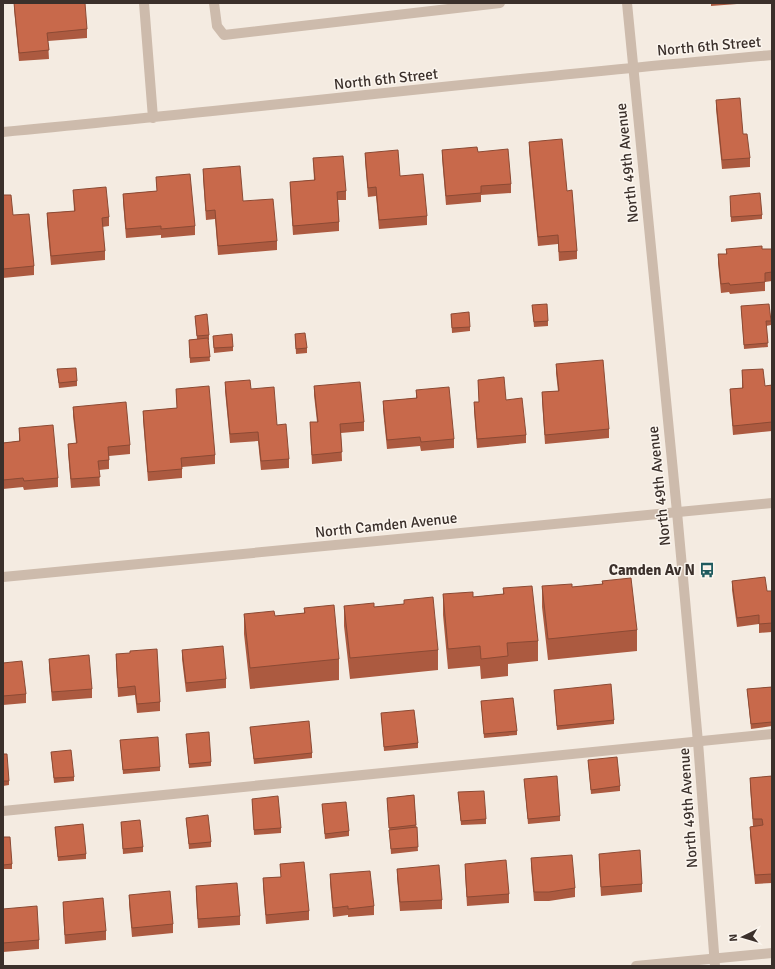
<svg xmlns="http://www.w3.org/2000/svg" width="775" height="969" font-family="Signika,sans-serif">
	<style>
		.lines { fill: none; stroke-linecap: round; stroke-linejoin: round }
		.service { stroke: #cdbbac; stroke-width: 10 }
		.minor { stroke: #cdbbac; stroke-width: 10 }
		.tertiary { stroke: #cdbbac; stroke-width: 10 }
		.wall { fill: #ac5a40 }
		.building { fill: #c8694b; stroke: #8c4a34 }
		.labels { text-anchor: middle; stroke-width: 3; stroke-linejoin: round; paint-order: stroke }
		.street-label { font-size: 15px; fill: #3b302b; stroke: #fbf5ee }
		.poi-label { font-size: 15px; font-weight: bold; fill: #3b302b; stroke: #fbf5ee; text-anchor: end }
	</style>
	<rect width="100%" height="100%" fill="#f4ebe1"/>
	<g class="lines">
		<!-- service -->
		<path class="service" d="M214,3L217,26L224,35L500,3
			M3,811L772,734"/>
		<!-- minor -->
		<path class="minor" d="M144,3L153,118
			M3,132C259,108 515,77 772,55
			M3,577L772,503
			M636,966L772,953"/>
		<!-- tertiary -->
		<path class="tertiary" d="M627,3L677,512L698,742L715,966"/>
	</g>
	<!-- wall -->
	<path class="wall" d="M14,3L87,29V38L48,41L49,59L19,61L14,9Z
		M711,3H737V4L711,6Z
		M716,100L750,158V167L722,169L716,109Z
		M529,142L567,191L577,251V259L559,261L558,244L538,246L529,151Z
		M442,150L478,152L511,184V193L481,195V202L446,205L442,158Z
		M365,153L400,176L427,216V225L379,229L376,196L368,197L365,161Z
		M313,158L346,191V200H338L339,222V231L293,235L290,191V182L314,180Z
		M203,169L243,201L277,241V250L218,255L215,219L206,220L203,178Z
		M156,177L195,226V235L161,238V235L126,238L123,202V194L157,191Z
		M73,190L109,217V226L102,227L105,251V260L51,265L47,222V213L74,211Z
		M3,195L13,215L34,266V275L3,278Z
		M730,201L762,215V219L731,222Z
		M726,249H772V281L765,282V291L730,294L729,292L721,293L718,263V254H726Z
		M532,305L548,321V326L534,327Z
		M741,306L771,321V325L766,326L768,347L744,349Z
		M451,314L470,327V331L452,333Z
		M195,316L209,335V340H208L210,361L190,363L189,340L197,339Z
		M295,334L307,348V353L296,354Z
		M213,336L233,347V351L214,353Z
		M556,364L609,429V438L545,444L542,401V392L558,391L556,373Z
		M57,369L77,381V386L59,388Z
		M742,370L765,386L772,385V431L733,435L730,398V389L742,388Z
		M478,380L506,400L526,435V443L477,448L474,411V402H479Z
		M225,382L251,389L277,425L289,459V468L261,470L258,441L230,443L225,391Z
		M314,386L364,422V431L341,433L342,461L312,464L310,431V422H317L314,395Z
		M176,389L215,455V464L182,467V478L148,481L143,420V411L177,408Z
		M416,390L454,439V448L421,451L420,446L387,449L383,410V401L416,398Z
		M73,407L130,445V454L109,456V469L99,470L100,486L71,488L68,453V444L76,443L73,416Z
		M19,428L58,478V487L24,490L23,487L3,489V443L19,441Z
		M602,581L637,630V651L548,660L542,607V586L572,587L602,584Z
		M732,581L767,591H772V632L759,633V624L737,627L732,590Z
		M503,588L538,641V661L508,664V676L481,679L480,666L448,669L443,615V594L473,597L503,594Z
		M404,600L438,650V670L350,679L344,626V606L374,607L404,604Z
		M304,608L339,659V680L250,689L244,634V614L275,616L304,613Z
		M182,650L226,679V688L186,692L182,659Z
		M116,654L160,702V711L137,713L135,695L118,697L116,663Z
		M49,659L92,689V698L52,701L49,668Z
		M3,663L26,694V703L3,705Z
		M772,687V726L751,729L747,689Z
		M554,690L614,720V724L557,730Z
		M481,701L517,731V735L484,738Z
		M381,713L418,743V748L384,751Z
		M250,727L312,753V758L254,764Z
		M186,734L211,762V766L189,768Z
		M120,740L160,767V771L123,774Z
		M51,752L74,777V781L54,783Z
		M3,754L9,781V785L3,786Z
		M588,760L620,786V791L591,794Z
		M772,776V883L755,884L750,835V827L753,826L750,787V778Z
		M524,779L560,816V821L528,824Z
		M458,792L486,819V824L461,825Z
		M414,795L418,851L391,854L387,798Z
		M252,799L281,828V833L254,835Z
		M322,804L349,831V836L325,839Z
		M186,818L211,842V847L189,849Z
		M121,822L143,847V852L123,854Z
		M55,827L86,854V859L58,861Z
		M3,837L12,864V869H3Z
		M599,854L642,884V892L601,896L599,863Z
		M531,858L575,888V897L549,901H534L531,867Z
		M280,864L309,911V920L266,924L263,887V878L281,877Z
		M465,864L509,894V903L467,906L465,873Z
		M397,869L442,900V909L400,911L397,878Z
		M330,874L374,906V915L348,917V915L333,917L330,883Z
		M196,886L240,916V925L198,928L196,895Z
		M129,895L173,924V933L132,937L129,904Z
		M63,902L106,931V940L65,944L63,911Z
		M3,909L39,940V949L3,952Z"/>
	<!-- building -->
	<path class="building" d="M14,3H85L87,29L47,33L49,50L19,53Z
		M740,98L743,134H747L750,158L722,160L716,100Z
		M562,139L567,191L572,190L577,251L559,252L558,235L538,237L529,142Z
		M477,147L478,152L508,149L511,184L481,186V193L446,196L442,150Z
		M398,150L400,176L423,174L427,216L379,220L376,187L368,188L365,153Z
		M343,156L346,191L337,192L339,222L293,226L290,182L315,180L313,158Z
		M240,166L243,201L273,199L277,241L218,246L215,210L206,211L203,169Z
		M190,174L195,226L161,229V226L126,229L123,194L157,191L156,177Z
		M106,187L109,217L102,218L105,251L51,256L47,213L75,211L73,190Z
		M760,193L762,215L731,217L730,196Z
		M3,195H11L13,215L29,214L34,266L3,269Z
		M762,246V249H772V272L765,273V282L730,285L729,283L721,284L718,254H727L726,249Z
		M547,304L548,321L534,322L532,305Z
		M769,304L771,321H766L768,343L744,345L741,306Z
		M469,312L470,327L452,328L451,314Z
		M207,314L209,335L197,336L195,316Z
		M305,333L307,348L296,349L295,334Z
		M232,334L233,347L214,348L213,336Z
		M208,338L210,357L190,358L189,340Z
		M603,360L609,429L545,435L542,392L559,391L556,364Z
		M76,368L77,381L59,383L57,369Z
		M763,369L765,386L772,385V422L733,426L730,389L743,388L742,370Z
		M504,377L506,400L522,398L526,435L477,439L474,402H479L478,380Z
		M250,380L251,389L274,387L277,425L286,424L289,459L261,461L258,432L230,434L225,382Z
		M360,382L364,422L340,424L342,452L312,455L310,422H318L314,386Z
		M209,386L215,455L181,458L182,469L148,472L143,411L177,408L176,389Z
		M449,387L454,439L421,442L420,437L387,440L383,401L417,398L416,390Z
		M126,402L130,445L108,447L109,460L98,461L100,477L71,479L68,444L77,443L73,407Z
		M53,425L58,478L24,481L23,478L3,480V443L20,441L19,428Z
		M765,577L767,591H772V623L759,624V615L737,618L732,581Z
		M631,578L637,630L548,639L542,586L572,584V587L603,584L602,581Z
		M532,586L538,641L507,643L508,656L481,659L480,646L448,649L443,594L473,592V597L504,594L503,588Z
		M433,597L438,650L350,658L344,606L374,603V607L404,604V600Z
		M334,605L339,659L250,668L244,614L274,611L275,616L305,613L304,608Z
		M223,646L226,679L186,683L182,650Z
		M157,649L160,702L137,704L135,686L118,688L116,654L130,653V651Z
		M89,655L92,689L52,692L49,659Z
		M22,661L26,694L3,696V663Z
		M611,684L614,720L557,726L554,690Z
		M772,687V722L751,724L747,689Z
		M513,698L517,731L484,734L481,701Z
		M414,710L418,743L384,747L381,713Z
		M309,721L312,753L254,759L250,727Z
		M209,732L211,762L189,764L186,734Z
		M158,737L160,767L123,770L120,740Z
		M71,750L74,777L54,778L51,752Z
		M3,754H7L9,781H3Z
		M617,757L620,786L591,790L588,760Z
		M557,776L560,816L528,819L524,779Z
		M772,776V874L755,875L750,827L763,825L762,819H753L750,778Z
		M484,791L486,819L461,821L458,792Z
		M414,795L416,825L389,828L387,798Z
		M278,796L281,828L254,830L252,799Z
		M346,802L349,831L325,834L322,804Z
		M208,815L211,842L189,844L186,818Z
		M140,820L143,847L123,849L121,822Z
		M83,824L86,854L58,857L55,827Z
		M417,827L418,847L391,849L389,830Z
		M3,837H10L12,864L3,865Z
		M640,850L642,884L601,887L599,854Z
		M572,855L575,888L549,892H534L531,858Z
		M506,860L509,894L467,897L465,864Z
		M304,862L309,911L266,915L263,878L281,877L280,864Z
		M439,865L442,900L400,902L397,869Z
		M370,871L374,906L348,909V906L333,908L330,874Z
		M237,883L240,916L198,919L196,886Z
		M170,891L173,924L132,928L129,895Z
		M103,898L106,931L65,935L63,902Z
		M37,906L39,940L3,943V909Z"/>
	<!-- icons -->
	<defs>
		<g id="bus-bare" transform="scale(1.2)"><path d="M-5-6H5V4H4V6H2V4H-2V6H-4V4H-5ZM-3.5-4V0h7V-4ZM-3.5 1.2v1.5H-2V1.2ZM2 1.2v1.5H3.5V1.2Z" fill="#1f5a5e" stroke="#fbf5ee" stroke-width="2.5" paint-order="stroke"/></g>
	</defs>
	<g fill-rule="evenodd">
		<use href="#bus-bare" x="707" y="570"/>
	</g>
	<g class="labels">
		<!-- street labels -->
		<g class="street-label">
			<text transform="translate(709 46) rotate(-5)" y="5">North 6th Street</text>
			<text transform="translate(386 79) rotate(-6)" y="5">North 6th Street</text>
			<text transform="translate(627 163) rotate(-96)" y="5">North 49th Avenue</text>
			<text transform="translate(659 486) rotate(-96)" y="5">North 49th Avenue</text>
			<text transform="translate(386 525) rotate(-6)" y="5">North Camden Avenue</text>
			<text transform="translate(688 808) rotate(-94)" y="5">North 49th Avenue</text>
		</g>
		<!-- poi labels -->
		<g class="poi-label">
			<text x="695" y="575">Camden Av N</text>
		</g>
	</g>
	<!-- border -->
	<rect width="775" height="969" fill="none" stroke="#3b302b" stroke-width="8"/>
	<!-- north arrow -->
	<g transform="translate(743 937) rotate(265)" stroke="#fbf5ee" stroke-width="3" paint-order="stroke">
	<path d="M0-3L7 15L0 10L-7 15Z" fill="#3b302b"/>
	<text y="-6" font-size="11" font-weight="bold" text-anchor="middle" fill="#3b302b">N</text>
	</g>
</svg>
